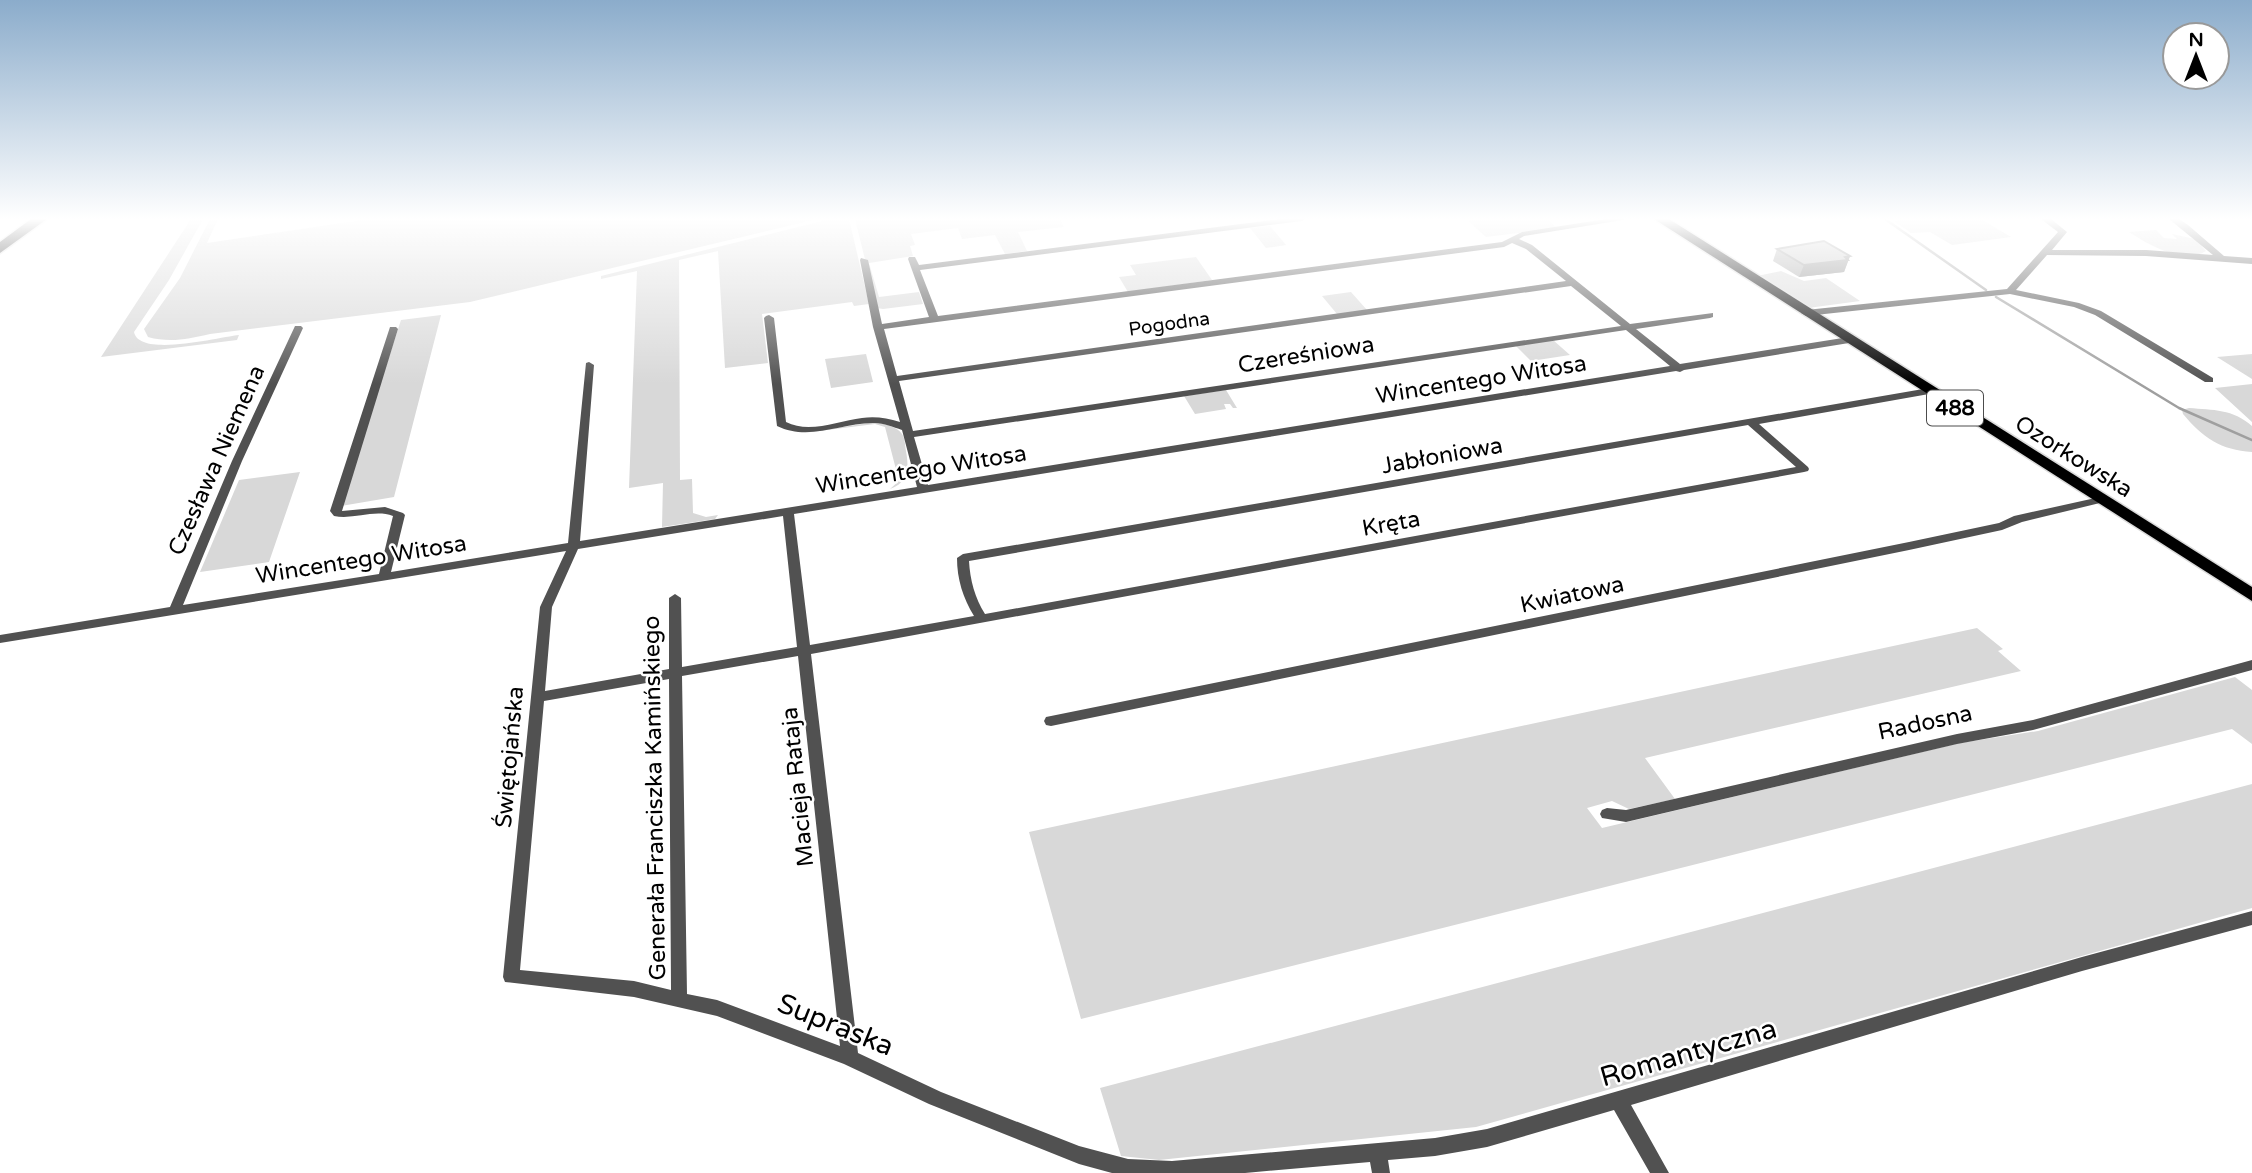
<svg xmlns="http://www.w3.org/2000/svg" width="2252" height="1173" font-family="'Varela Round',sans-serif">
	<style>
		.green { fill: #d8d8d8 }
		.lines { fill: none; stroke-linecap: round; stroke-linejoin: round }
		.stream { stroke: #9f9f9f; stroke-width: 2.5 }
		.primary-casing { stroke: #dbdbdb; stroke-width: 3 }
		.motorway-casing { stroke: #dbdbdb; stroke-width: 3 }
		.minor { fill: #515151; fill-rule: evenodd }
		.primary { fill: #000; fill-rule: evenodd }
		.motorway { fill: #000; fill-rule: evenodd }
		.wall { fill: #a5a5a5 }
		.shaded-wall { fill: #868686 }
		.building { fill: #c0c0c0; stroke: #868686; stroke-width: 2 }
		.labels { text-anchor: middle; stroke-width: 5; stroke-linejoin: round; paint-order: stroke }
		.far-street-label { font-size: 19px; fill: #000; stroke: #fff }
		.shield { fill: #fff; stroke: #4c4c4c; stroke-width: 2 }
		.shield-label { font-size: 21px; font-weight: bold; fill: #000 }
		.street-label { font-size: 23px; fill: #000; stroke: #fff }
		.near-street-label { font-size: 28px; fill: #000; stroke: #fff }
	</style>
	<rect width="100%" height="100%" fill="#fff"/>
	<!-- green -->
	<path class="green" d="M191,219H203L169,280L134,332C139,358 219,337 239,335L237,340L101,357Z
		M210,219H218L207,243L369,219H817L470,302L210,334C188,339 170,343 148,337L144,329L180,278Z
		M830,219H849L869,304L854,306L852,302L762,314L768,363L725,368L718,251L679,260L680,480L692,479L693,513L706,517L718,515L715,519L662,527L663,483L629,488L637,271L601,279V276Z
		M855,219H1060L1064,227L1018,232L1027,251L1005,254L995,235L962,239L958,228L911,234L915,245L910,246L913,256L869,263L879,297L919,292L923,304L883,309L877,308Z
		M1483,219H1547L1557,228L1486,237L1468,221Z
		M1911,219H1981L2011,237L1952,245L1930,232L1911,233L1894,221Z
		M1270,226L1286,245L1266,248L1250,228Z
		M2156,230L2164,238L2177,239L2172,234L2195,239L2206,251C2183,265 2149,245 2129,232Z
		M1196,257L1212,280L1128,292L1119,277L1136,275L1130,265Z
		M1781,271L1804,281L1826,278L1860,301L1808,308L1757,276Z
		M1351,292L1367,310L1337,314L1322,296Z
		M441,315L394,497L341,506L401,320Z
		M1553,340L1570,355L1531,361L1516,346Z
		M866,354L873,382L831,388L825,359Z
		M2252,354V379L2217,357Z
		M2252,384V422L2215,388Z
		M1226,390L1237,408H1233L1230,404H1224L1226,409L1195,414L1184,396Z
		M2189,408C2213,410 2233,409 2252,426V452C2221,450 2203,438 2183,414L2182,410Z
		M875,422C883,424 897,426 902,434C905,438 905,446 906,451C909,468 909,482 890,489L899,481L885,427L875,424L803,433Z
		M300,472L269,562L200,572L239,480Z
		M1977,628L2003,649L1998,651L2021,671L1645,758L1675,799L1629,809L1612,801L1587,808L1602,828L1960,743L2038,731L2235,677L2252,690V744L2232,729L1081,1019L1029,832Z
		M2252,784V908L1476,1127L1159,1160L1121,1156L1100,1088Z"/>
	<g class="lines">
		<!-- stream -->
		<path class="stream" d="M1885,219L1986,290
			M1996,297L2179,408L2252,440"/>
		<!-- primary casing -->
		<g class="primary-casing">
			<path id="primary" d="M1654,219H1669L2252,587V601Z"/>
		</g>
		<!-- motorway casing -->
		<g class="motorway-casing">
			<path id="motorway" d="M31,219H47L0,253V242Z"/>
		</g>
		<!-- minor -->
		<path class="minor" d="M1280,219H1306L1302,221L920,270L938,316L1502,242L1522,232L1606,219H1629L1524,236L1519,239L1532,245L1630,324L1713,313V317L1710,318L1636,329L1680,364L1849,337L1854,340L1849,343L1684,370L1680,372L1676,371L794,514L810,645L974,616C963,598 957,579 957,558L963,554L1929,388L1934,391L1929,394L1759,424L1808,467L1809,469L1808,471L1804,472L811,654L858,1053L941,1092L1079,1146L1128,1159L1172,1161L1435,1138L1487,1129L2082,957L2252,911V925L2082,971L1631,1105L1669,1173H1650L1614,1110L1487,1147L1435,1156L1388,1160L1390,1173H1372L1370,1162L1245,1173H1112L1079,1164L929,1104L844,1064L717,1016L634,997L505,982L503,977L540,607L566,551L0,643V635L170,607L232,461L295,326H301L303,328L242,461L183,605L379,574L393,516C374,509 354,520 334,516L330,511L390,327H396L398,329L342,511L385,507L403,513L405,515L391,572L568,543L586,363L589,362L594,365L580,541L917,487L902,430C893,427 884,423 875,423C842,422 810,442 777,426L764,318L766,316L769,315L774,318L786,422C809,434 838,421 862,418C875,416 887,418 900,422L873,327L860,260L861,258L868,260L882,324L929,317L908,259L909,257H915L919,265ZM1512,243L1526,249L1566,281L897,376L884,329L1504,247ZM1571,286L1621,326L913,431L899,381ZM1626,330L1670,366L928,485L914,437ZM1748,425L1796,467L985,614C975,598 970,580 969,561ZM783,516L797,647L682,667L681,598L675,594L669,598V669L545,691L552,607L578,549ZM798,656L840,1046L717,1000L687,994L682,676ZM669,679L671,990L634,981L520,970L544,701Z
			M2041,219H2051L2067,232L2052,250H2146L2213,255L2169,219H2179L2188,225L2224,256L2252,258V264L2146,256L2047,255L2016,290L2079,303L2101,311L2213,378V382H2205L2095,315L2074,307L2010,294L1806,316L1801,313L1806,310L2007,289L2058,232Z
			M2100,497L2104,498L2106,500L2104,502L2022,522L2002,530L1909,550L1051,726L1046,725L1044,721L1046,717L1051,716L1909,542L1999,523L2014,516Z
			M2252,660V670L2033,730L1957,744L1626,822L1602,818L1600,814L1602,810L1607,808L1626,810L1957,734L2033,720Z"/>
		<!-- primary -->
		<use href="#primary" class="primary"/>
		<!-- motorway -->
		<use href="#motorway" class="motorway"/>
	</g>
	<!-- wall -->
	<path class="wall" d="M1777,249L1850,256L1844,272L1799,277L1773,261Z"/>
	<!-- shaded-wall -->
	<path class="shaded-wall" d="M1850,256L1844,272L1799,277L1804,265Z"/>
	<!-- building -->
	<path class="building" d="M1824,241L1850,256L1845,257L1848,260L1804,265L1777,249Z"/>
	<!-- sky -->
	<linearGradient id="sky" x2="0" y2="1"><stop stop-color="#8baccb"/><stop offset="0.57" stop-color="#fff"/><stop offset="1" stop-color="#fff" stop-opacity="0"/></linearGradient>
	<rect width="2252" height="384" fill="url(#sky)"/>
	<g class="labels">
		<!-- far-street labels -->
		<g class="far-street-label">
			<text transform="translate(1169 323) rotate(-8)" y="7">Pogodna</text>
		</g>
		<!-- shield labels -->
		<rect class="shield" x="1927" y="390.5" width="56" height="35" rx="5"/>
		<g class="shield-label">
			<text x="1955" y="415">488</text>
		</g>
		<!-- street labels -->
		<g class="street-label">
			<text transform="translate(1306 354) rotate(-9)" y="8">Czereśniowa</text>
			<text transform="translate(1481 379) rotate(-9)" y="8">Wincentego Witosa</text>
			<text transform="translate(1442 455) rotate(-10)" y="8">Jabłoniowa</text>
			<text transform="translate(2074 456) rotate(32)" y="8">Ozorkowska</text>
			<text transform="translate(216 460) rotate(-66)" y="8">Czesława Niemena</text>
			<text transform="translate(921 469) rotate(-9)" y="8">Wincentego Witosa</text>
			<text transform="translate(1391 523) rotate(-10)" y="8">Kręta</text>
			<text transform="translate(361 559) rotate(-9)" y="8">Wincentego Witosa</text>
			<text transform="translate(1572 594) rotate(-12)" y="8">Kwiatowa</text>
			<text transform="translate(1925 722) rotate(-12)" y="8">Radosna</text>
			<text transform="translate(509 757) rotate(-85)" y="8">Świętojańska</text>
			<text transform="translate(797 787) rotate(-96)" y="8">Macieja Rataja</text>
			<text transform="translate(654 798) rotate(-91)" y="8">Generała Franciszka Kamińskiego</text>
		</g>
		<!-- near-street labels -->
		<g class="near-street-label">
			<text transform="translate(836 1024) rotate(22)" y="10">Supraska</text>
			<text transform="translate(1688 1052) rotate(-16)" y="10">Romantyczna</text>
		</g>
	</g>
	<!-- north arrow -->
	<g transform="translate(2196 56)"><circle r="33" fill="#ffffff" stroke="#999999" stroke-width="2"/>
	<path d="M0-5L12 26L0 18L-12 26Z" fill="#000000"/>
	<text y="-10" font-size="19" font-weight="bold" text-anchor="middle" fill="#000000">N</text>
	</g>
</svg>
